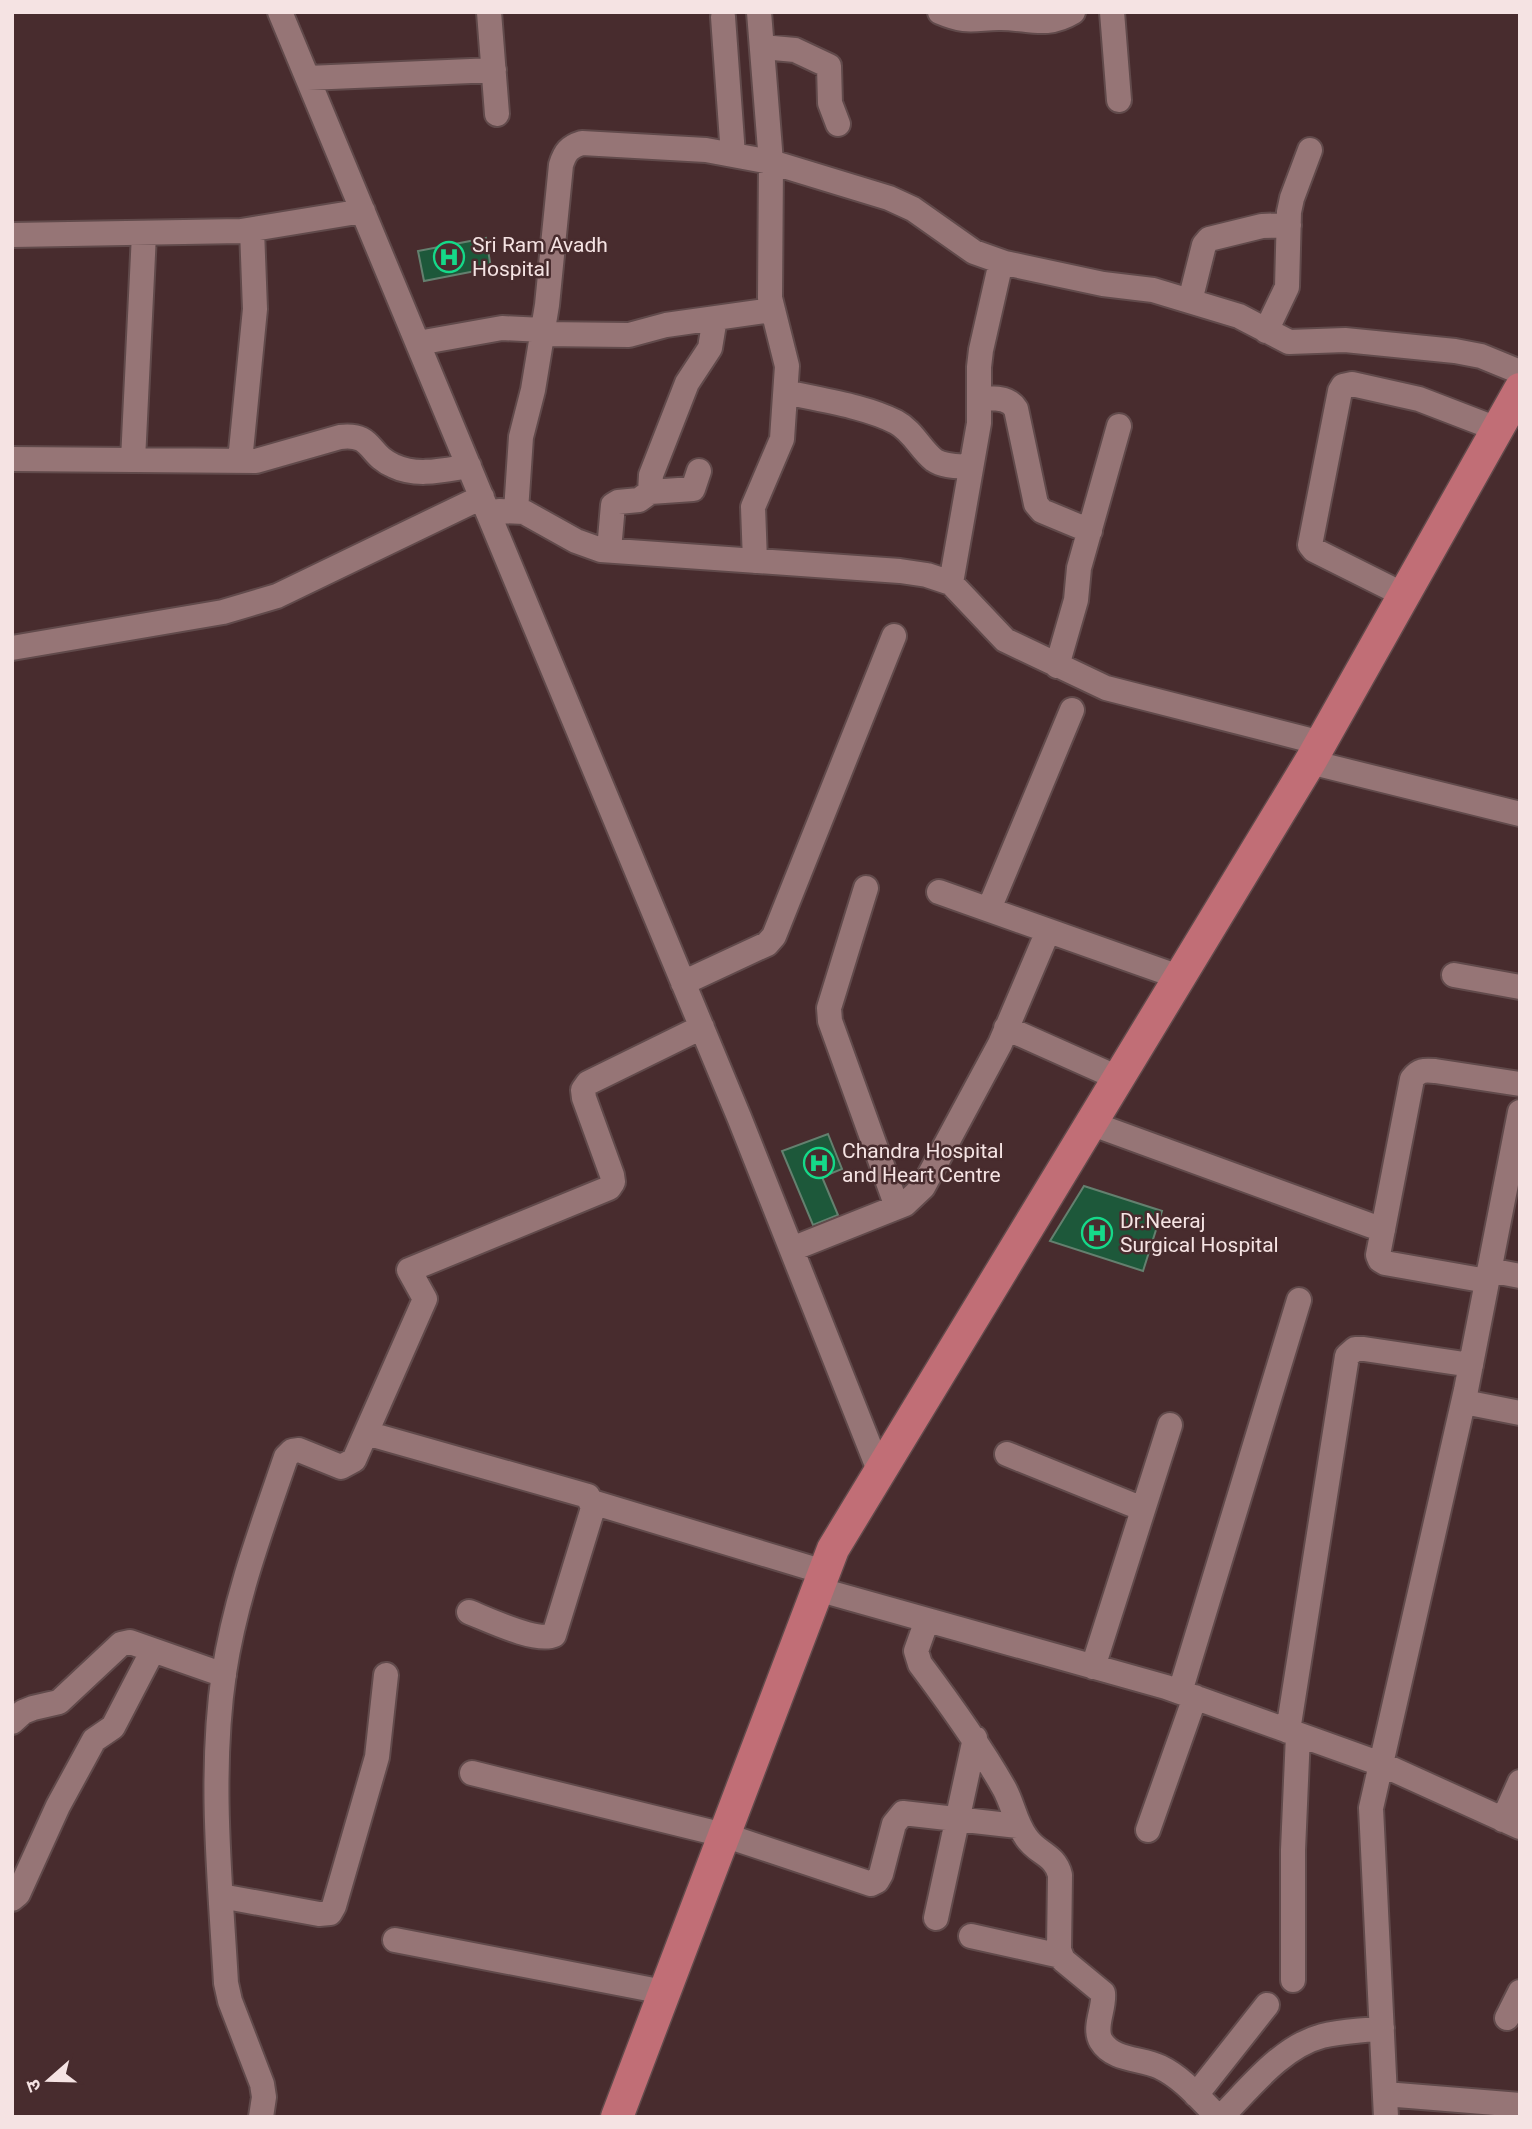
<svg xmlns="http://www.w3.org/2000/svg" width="1532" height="2129" font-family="Roboto,'Noto Sans Devanagari',sans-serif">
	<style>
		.building { fill: #1d583a; stroke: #64806f; stroke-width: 2 }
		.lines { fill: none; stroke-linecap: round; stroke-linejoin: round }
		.minor-casing { stroke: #614a4b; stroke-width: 28 }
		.major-casing { stroke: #614a4b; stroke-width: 35 }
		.minor { stroke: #967576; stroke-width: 24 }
		.major { stroke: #c16e76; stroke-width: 32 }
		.labels { text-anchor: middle; stroke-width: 5; stroke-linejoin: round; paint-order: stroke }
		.poi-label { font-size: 21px; fill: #f5e3e3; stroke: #482c2e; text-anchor: start }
	</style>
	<rect width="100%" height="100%" fill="#482c2e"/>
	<!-- building -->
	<path class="building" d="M486,238L491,268L424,281L418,251Z
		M828,1134L842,1169L822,1177L838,1215L813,1225L782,1151Z
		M1084,1186L1162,1211L1143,1271L1050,1241Z"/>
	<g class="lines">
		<!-- minor casing -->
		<g class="minor-casing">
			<path id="minor" d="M280,12L739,1117L879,1470
				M489,12L497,114
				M940,12C966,23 972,19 998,18C1027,17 1045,29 1073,12
				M1112,12L1119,100
				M723,17L733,155
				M762,47L795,50L829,66L830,103L838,124
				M308,78L494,70
				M12,235L241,231L363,211
				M1190,301L1204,245L1209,239L1262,226L1289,225
				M1266,331L1287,287L1289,212L1292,198L1310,150
				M542,334L629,335L666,325L772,310
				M418,343L502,328L543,330
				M786,392C820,400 865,406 896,422C913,431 920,449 934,460C944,467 960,466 971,467
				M980,398C993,399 1008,396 1016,409L1036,504L1042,511L1090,531
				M12,459L256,461L340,437C374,433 367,455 394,466C417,477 444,470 469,466
				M133,460L144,234
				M240,461L255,309L252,230
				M650,492L651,475L687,383L710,348L715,318
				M499,511L524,512L576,541L601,550L900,571L927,575L951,583L1005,640L1106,688L1321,743
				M516,511L521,437L533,390L547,305L561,165C565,152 569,147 582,143L706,150L771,162L889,198L913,209L974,252L1005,263L1103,284L1153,290L1239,316L1289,342L1345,340L1455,351L1481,356L1520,372
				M609,550L613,505L618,502L639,500L650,492L693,489L699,471
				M755,561L753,507L782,439L787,366L770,298L771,162L759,12
				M951,583L979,423V367L981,350L1001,262
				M1404,595L1314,550L1310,545L1340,391L1343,386L1352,384L1419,399L1497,429
				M12,648L223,612L277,596L482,497
				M1057,666L1076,600L1079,568L1119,426
				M1310,762L1520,814
				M866,888L829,1008L830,1021L897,1207
				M939,892L1179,977
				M989,909L1072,710
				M1454,975L1520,987
				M683,983L767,944L774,936L894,636
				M1006,1028L1118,1078
				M1090,1123L1383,1230
				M792,1249L905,1204L923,1187L1000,1044L1048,931
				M1489,1270L1520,1276
				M1487,1281L1385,1263L1380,1260L1378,1255L1412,1079C1419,1070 1424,1070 1435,1071L1520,1084
				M1464,1402L1520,1413
				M366,1433L588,1496L593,1508L554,1635C536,1643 487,1619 469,1612
				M1007,1454L1143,1509
				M592,1502L824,1572
				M817,1589L1166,1687L1381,1764L1520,1827
				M927,1620L916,1651L920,1664C950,1704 979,1744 1004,1788C1013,1804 1015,1822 1026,1837C1037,1854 1055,1854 1060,1875L1059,1950L1063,1960L1103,1993C1105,2008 1093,2027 1101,2041C1113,2061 1142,2058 1160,2067C1183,2078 1200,2099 1218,2117
				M1093,1667L1170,1425
				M1180,1692L1299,1300
				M12,1722L23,1712L33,1708L59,1702L121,1644L130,1642L224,1675
				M1288,1731L1347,1356L1355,1349H1364L1471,1365
				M472,1773L724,1835L871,1884L877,1881L881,1874L894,1824L903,1813L1018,1826
				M1503,1820L1520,1782
				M1148,1830L1195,1697
				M221,1896L319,1914L330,1913L334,1906L377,1757L386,1675
				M12,1899L18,1894L58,1806L94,1740L113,1727L152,1652
				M936,1918L975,1738
				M971,1936L1061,1956
				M395,1940L664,1992
				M1293,1980V1850L1298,1735
				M1507,2018L1520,1992
				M1385,2094L1520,2105
				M1196,2095L1267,2005
				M261,2117L264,2097L262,2084L230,2001L226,1983C220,1880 209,1775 224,1673C235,1599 262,1527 286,1457L292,1451L299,1450L341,1467L354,1460L425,1299L409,1270L609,1188L613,1182L612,1175L584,1098L583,1090L588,1083L702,1027
				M1221,2117C1250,2088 1281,2047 1322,2036C1341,2031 1362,2031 1382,2028
				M1386,2117L1371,1808L1466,1390L1520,1112"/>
		</g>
		<!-- major casing -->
		<g class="major-casing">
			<path id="major" d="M617,2117L833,1549L1310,762L1520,389"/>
		</g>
		<!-- minor -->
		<use href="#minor" class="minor"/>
		<!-- major -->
		<use href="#major" class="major"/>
	</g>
	<!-- icons -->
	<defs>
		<g id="hospital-ring" transform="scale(1.575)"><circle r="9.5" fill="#482c2e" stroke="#15d989" stroke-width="1.5"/><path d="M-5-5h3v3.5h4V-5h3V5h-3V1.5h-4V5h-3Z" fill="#15d989"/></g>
	</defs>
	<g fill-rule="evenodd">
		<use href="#hospital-ring" x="449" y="257"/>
		<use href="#hospital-ring" x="819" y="1163"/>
		<use href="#hospital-ring" x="1097" y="1233"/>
	</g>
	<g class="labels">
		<!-- poi labels -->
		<g class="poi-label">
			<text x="472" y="252">Sri Ram Avadh<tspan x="472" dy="24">Hospital</tspan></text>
			<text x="842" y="1158">Chandra Hospital<tspan x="842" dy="24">and Heart Centre</tspan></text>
			<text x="1120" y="1228">Dr.Neeraj<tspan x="1120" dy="24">Surgical Hospital</tspan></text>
		</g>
	</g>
	<!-- border -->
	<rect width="1532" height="2129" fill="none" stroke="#f5e3e3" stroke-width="28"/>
	<!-- north arrow -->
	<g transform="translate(49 2080) rotate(250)" stroke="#482c2e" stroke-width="5" paint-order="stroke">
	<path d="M0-5L12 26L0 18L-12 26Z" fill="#f5e3e3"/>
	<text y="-10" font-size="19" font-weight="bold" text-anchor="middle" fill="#f5e3e3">उ</text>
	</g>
</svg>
